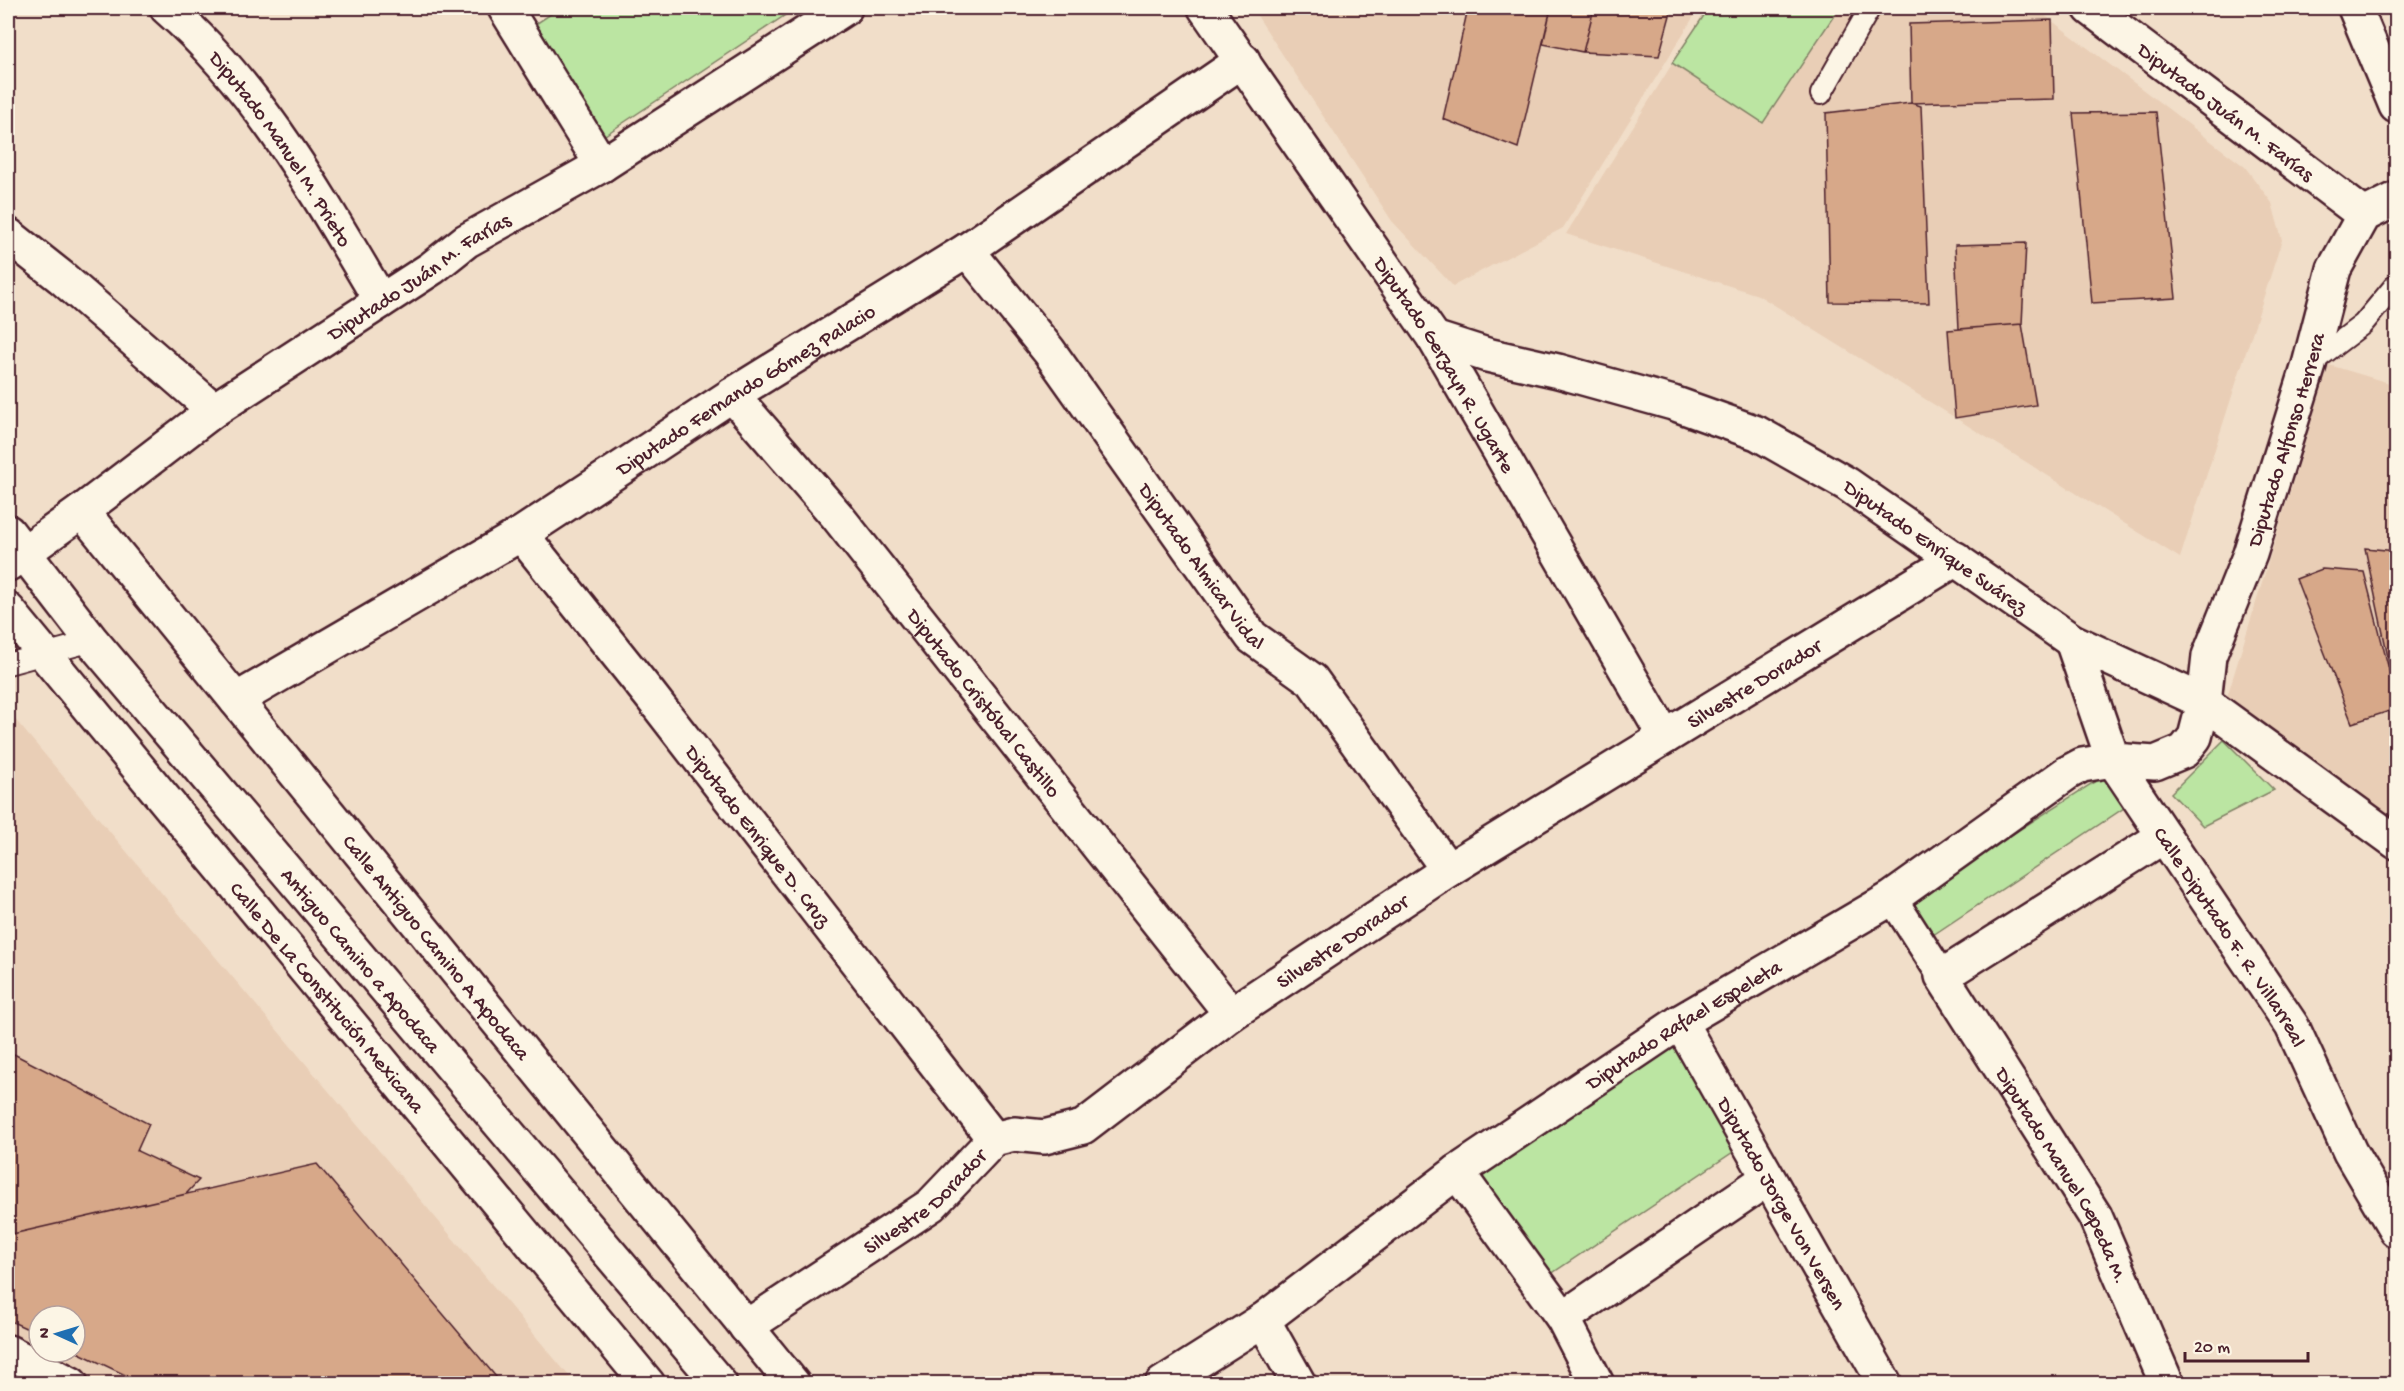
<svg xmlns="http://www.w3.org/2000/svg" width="2404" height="1391" font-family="'Gochi Hand',sans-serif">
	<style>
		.built { fill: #e9ceb6; fill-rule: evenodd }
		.green { fill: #bbe5a2; stroke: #828266; stroke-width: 1.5 }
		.building { fill: #d7a889; stroke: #4a1f2b; stroke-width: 1.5 }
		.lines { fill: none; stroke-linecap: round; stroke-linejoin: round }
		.service-casing { stroke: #4a1f2b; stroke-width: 24 }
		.pedestrian-casing { stroke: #4a1f2b; stroke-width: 33 }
		.minor-casing { stroke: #4a1f2b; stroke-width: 38 }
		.tertiary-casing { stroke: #4a1f2b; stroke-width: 38 }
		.service { stroke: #fcf5e5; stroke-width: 20 }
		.pedestrian { stroke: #fcf5e5; stroke-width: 28 }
		.minor { stroke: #fcf5e5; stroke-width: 33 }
		.tertiary { stroke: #fcf5e5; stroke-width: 33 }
		.labels { text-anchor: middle; stroke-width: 5; stroke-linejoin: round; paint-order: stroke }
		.street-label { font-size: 21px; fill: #4a1f2b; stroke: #fcf5e5 }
	</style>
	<rect width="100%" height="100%" fill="#f1dec9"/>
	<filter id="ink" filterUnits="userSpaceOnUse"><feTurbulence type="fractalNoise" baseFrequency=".0167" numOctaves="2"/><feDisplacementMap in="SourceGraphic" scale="12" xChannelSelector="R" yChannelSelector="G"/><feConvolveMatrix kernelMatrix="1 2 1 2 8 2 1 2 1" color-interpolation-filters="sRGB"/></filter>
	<g filter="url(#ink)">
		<!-- built -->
		<path class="built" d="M1252,8H1699L1563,228L1453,286L1392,221Z
			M1707,8H2035L2245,167L2272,203L2282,240L2180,558L1758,295L1566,234Z
			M2329,365L2396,385V823L2227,697Z
			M8,711L575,1383L43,1384L8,1369ZM39,1316H75V1352H39Z"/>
		<!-- green -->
		<path class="green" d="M560,8H791L793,10L599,139L525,31Z
			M1709,8H1839L1763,123L1672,63Z
			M2224,740L2274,790L2203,826L2171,793Z
			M2105,775L2127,806L1930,937L1908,901Z
			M1670,1040L1736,1150L1542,1280L1471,1167Z"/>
		<!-- building -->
		<path class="building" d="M1468,8H1551L1518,148L1443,119Z
			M1551,8H1594L1583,52L1543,44Z
			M1594,8H1672L1659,56L1583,52Z
			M2052,20L2054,99L1911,103L1909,24Z
			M1911,103L1921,106L1929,303L1830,302L1826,113Z
			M2156,112L2176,298L2092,303L2073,113Z
			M2026,243L2022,324L1959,329L1955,245Z
			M2022,324L2036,405L1955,418L1948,330Z
			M2365,548L2396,551V695Z
			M2322,569L2364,572L2396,697V709L2352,723L2296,579Z
			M8,1051L149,1124L137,1151L199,1180L186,1194L8,1235Z
			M317,1164L502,1384H144L75,1351V1316H39V1334L8,1320V1235Z"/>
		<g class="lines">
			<!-- service casing -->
			<g class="service-casing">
				<path id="service" d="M1821,94L1870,8
					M2309,365L2363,324L2396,284
					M8,664L92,641"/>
			</g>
			<!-- pedestrian casing -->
			<g class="pedestrian-casing">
				<path id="pedestrian" d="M1892,898L1942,976"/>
			</g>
			<!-- minor casing -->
			<g class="minor-casing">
				<g id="minor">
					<path id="s1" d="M167,8C259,88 319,197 381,301"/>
					<path d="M505,8L602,165"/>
					<path id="s2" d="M1205,8L1434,338L1665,737"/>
					<path id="s3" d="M2090,8L2364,215"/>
					<path d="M2355,8L2396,106"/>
					<path d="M8,235L61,277L214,410"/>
					<path id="s4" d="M967,250L1049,351L1252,637L1312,680L1448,870"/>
					<path id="s5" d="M1434,338L1487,355L1558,371L1673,403L1757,433L1847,484L2072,641L2204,702L2396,842"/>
					<path id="s6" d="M732,395L837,516L1231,1014"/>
					<path id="s7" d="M82,511L793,1384"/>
					<path id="s8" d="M521,534L650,695L994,1139"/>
					<path id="s9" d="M8,564L82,511L214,410L432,268L466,241L602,165L845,8"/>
					<path id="s10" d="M2072,641L2113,760L2292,1026L2350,1152L2396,1230"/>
					<path id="s11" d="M236,700L521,534L732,395L967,250L1243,60"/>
					<path id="s12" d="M2164,836L1942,976L2095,1216L2167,1384"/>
					<path id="s13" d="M1680,1022L1885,1384"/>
					<path d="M1457,1172L1563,1318L1597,1384"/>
					<path d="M1563,1318L1767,1179"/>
					<path d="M1263,1320L1299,1384"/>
					<path id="s14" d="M746,1327L931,1205L994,1139L1014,1134L1044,1137L1083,1127L1231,1014L1448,870L1956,559"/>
					<path d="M8,1352L71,1384"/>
					<path id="s15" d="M1162,1384L1263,1320L1457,1172L1680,1022L1892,898L2067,773L2082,765L2113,760L2155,763L2184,751L2195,737L2204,702L2209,656L2250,554L2309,365L2334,269L2364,215L2396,199"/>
				</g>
			</g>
			<!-- tertiary casing -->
			<g class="tertiary-casing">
				<g id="tertiary">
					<path id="s16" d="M8,532L92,641L720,1384"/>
					<path id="s17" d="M8,610L648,1384"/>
				</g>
			</g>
			<!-- service -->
			<use href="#service" class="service"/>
			<!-- pedestrian -->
			<use href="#pedestrian" class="pedestrian"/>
			<!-- minor -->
			<use href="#minor" class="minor"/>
			<!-- tertiary -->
			<use href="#tertiary" class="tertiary"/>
		</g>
	</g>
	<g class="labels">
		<!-- street labels -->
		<g class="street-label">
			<text dy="7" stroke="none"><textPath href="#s3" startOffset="171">Diputado Juán M. Farías</textPath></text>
			<text dy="7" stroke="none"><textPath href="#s1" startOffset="182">Diputado Manuel M. Prieto</textPath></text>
			<text dy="7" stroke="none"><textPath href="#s9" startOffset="502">Diputado Juán M. Farías</textPath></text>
			<text dy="7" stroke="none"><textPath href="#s2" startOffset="430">Diputado Gerzayn R. Ugarte</textPath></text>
			<text dy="7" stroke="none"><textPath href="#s11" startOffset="597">Diputado Fernando Gómez Palacio</textPath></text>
			<text dy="7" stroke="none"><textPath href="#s15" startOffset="1545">Diputado Alfonso Herrera</textPath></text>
			<text dy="7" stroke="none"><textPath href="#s5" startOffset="549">Diputado Enrique Suárez</textPath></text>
			<text dy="7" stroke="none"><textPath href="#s4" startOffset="394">Diputado Almicar Vidal</textPath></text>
			<text dy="7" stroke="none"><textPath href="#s14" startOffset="1209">Silvestre Dorador</textPath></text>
			<text dy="7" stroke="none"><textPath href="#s6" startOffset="398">Diputado Cristóbal Castillo</textPath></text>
			<text dy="7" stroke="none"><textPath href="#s8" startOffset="384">Diputado Enrique D. Cruz</textPath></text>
			<text dy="7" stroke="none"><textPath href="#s10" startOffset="338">Calle Diputado F. R. Villarreal</textPath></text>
			<text dy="7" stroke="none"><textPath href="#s14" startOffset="723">Silvestre Dorador</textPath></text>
			<text dy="7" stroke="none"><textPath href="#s7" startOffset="562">Calle Antiguo Camino A Apodaca</textPath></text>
			<text dy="7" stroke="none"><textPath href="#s16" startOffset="555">Antiguo Camino a Apodaca</textPath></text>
			<text dy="7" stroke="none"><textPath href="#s17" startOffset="502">Calle De La Constitución Mexicana</textPath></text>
			<text dy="7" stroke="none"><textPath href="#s15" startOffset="634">Diputado Rafael Espeleta</textPath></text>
			<text dy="7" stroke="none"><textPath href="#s12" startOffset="496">Diputado Manuel Cepeda M.</textPath></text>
			<text dy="7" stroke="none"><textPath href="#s14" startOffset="219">Silvestre Dorador</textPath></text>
			<text dy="7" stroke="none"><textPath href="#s13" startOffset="208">Diputado Jorge Von Versen</textPath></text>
		</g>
	</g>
	<!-- margin -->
	<rect width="2404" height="1391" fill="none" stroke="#fcf5e5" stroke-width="30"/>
	<rect x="15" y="15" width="2374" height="1361" fill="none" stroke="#4a1f2b" stroke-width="2" filter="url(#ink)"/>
	<!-- north arrow -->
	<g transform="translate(57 1334) rotate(274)"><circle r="28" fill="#fcf5e5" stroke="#b59f9b" stroke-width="1.5"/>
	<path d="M0-4.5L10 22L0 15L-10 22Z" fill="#1f6fb2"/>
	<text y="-9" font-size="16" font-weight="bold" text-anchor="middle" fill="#4a1f2b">N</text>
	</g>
	<!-- scale -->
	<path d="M2185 1352v9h123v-9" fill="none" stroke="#4a1f2b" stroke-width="3"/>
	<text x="2194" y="1352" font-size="18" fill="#4a1f2b" stroke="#fcf5e5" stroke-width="4.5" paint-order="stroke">20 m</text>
</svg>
